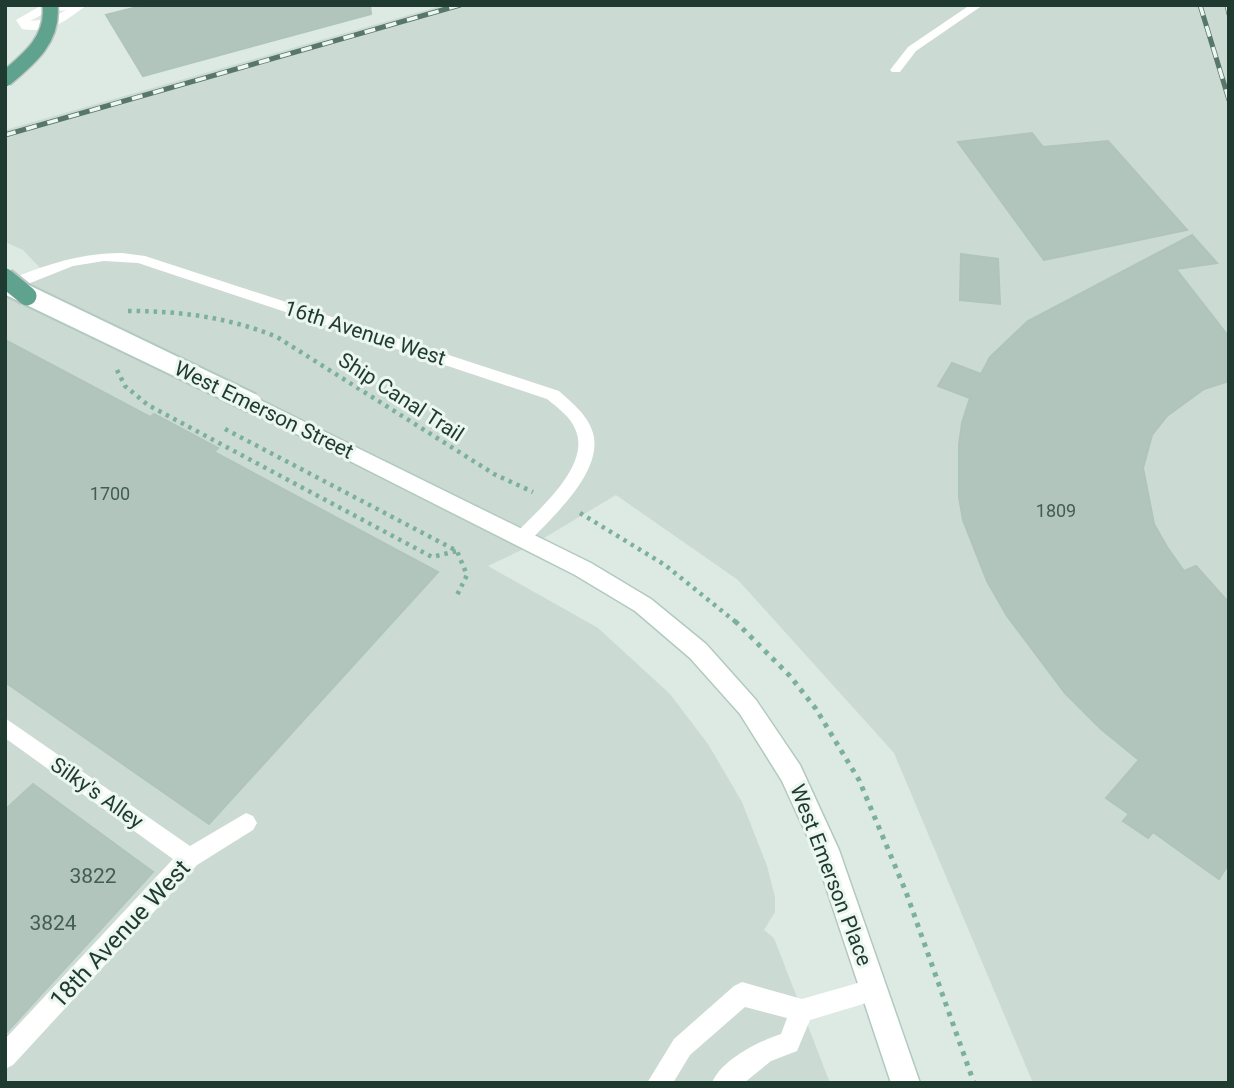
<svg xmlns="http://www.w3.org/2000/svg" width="1234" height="1088" font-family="Roboto,sans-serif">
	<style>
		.built { fill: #cbdad2 }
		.building { fill: #b2c5bc; stroke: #afc4ba; stroke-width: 2 }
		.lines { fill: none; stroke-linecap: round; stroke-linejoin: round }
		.secondary-casing { stroke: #b0cabf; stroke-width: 3 }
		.path-far1 { stroke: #7bb09c; stroke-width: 4.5; stroke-dasharray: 3.5 5; stroke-linecap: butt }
		.path { stroke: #7bb09c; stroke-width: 5; stroke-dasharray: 4.5 6; stroke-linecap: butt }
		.service { fill: #fff; fill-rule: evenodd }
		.minor { fill: #fff; fill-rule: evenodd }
		.secondary { fill: #fff; fill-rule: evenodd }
		.rail-casing { stroke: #58766c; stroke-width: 5 }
		.rail { stroke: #edf7f1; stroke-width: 3.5; stroke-dasharray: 11; stroke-linecap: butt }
		.secondary-bridge-casing { stroke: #b0cabf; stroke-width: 23; stroke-linecap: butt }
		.primary-bridge-far1-casing { stroke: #bcc4c1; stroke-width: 18; stroke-linecap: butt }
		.primary-bridge-casing { stroke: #bcc4c1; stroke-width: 23; stroke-linecap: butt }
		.secondary-bridge { stroke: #fff; stroke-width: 19 }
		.primary-bridge-far1 { stroke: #5fa28d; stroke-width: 15 }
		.primary-bridge { stroke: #5fa28d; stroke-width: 19 }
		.labels { text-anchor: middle; stroke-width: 6; stroke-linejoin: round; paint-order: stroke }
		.number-label { font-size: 18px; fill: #435d54 }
		.street-label { font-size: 21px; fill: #1e3a31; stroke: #edf7f1 }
		.near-number-label { font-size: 21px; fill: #435d54 }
		.near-street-label { font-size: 24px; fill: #1e3a31; stroke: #edf7f1 }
	</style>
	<rect width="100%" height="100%" fill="#ddeae3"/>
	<!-- built -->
	<path class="built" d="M444,5H1229V1083H1033L894,753L738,580L616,495L534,544L488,566L598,628L670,694L708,744L742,802L767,866L775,897V912L764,930L774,938L830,1083H5V288L42,270L23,250L5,242V130Z"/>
	<!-- building -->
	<path class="building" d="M145,5H370L371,14L143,76L106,15Z
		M1032,133L1043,147L1108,141L1187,230L1044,260L958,142Z
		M1192,235L1217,263L1176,269L1229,337V381L1204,389L1167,416L1152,435L1143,468L1154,524L1167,547L1184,571L1196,566L1229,603V863L1219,879L1153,832L1148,838L1123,821L1129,814L1106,798L1139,760L1101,729L1065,693L1007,616L987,581L963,520L959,497V445L962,423L970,398L938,386L952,363L981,374L990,357L1028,321Z
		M961,254L998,259L1000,304L960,300Z
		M5,340L150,417L154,414L218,448L214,452L438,572L209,824L5,682Z
		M33,784L153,872L5,1034V810Z"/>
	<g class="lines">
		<!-- secondary casing -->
		<g class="secondary-casing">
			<path id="secondary" d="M252,396L591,563L651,599L706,644L756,700L800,765L839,850L920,1083H891L814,851L782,781L740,714L690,658L635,611L575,575L245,408L243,403L245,398Z"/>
		</g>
		<!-- path-far1 -->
		<path class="path-far1" d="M128,311C180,311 228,317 277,337L494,474L533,492
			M117,370L125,386L148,405L432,557L457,551
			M225,429L457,551L467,575L457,595
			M580,513L665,565L737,623"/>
		<!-- path -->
		<path class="path" d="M735,621L790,676L816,709L859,780L906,892L974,1083"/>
		<!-- service -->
		<path class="service" d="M970,5H983L916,51L900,72H892L890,70L908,47Z
			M122,253L145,256L559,391C572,403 588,415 593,433C604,472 552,517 528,543H516L513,538L516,533C538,510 590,467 576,431C571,417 558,408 547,399L138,263L104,261L73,266L5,293V282C43,265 80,253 122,253Z
			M5,718L190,846L246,813L253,816L257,823L253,830L197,865L13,1065L5,1069V1039L173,859L5,738Z
			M875,978L883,982L887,990L883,998L810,1020L797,1051L771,1061L744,1083H712C721,1060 759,1041 781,1034L787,1018L745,1007L690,1055L673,1083H647L674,1039L734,986L742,982L802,999Z"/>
		<!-- minor -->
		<path class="minor" d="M87,5C66,20 52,34 22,29L16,20L42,5ZM66,10L50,19L30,21L45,13Z"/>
		<!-- secondary -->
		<use href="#secondary" class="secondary"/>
		<!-- rail casing -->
		<g class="rail-casing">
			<path id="rail" d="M1200,5L1229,100
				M1227,5L1229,14
				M5,135L460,5"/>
		</g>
		<!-- rail -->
		<use href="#rail" class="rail"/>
		<!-- secondary-bridge casing -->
		<g class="secondary-bridge-casing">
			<path id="secondary-bridge" d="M11,287L252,403"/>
		</g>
		<!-- primary-bridge-far1 casing -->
		<g class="primary-bridge-far1-casing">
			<path id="primary-bridge-far1" d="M5,79C29,59 54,39 50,5"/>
		</g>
		<!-- primary-bridge casing -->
		<g class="primary-bridge-casing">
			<path id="primary-bridge" d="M5,278L27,296"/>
		</g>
		<!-- secondary-bridge -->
		<use href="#secondary-bridge" class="secondary-bridge"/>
		<!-- primary-bridge-far1 -->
		<use href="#primary-bridge-far1" class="primary-bridge-far1"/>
		<!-- primary-bridge -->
		<use href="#primary-bridge" class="primary-bridge"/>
	</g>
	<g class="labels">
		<!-- number labels -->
		<g class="number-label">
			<text x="110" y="500">1700</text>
			<text x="1056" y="517">1809</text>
		</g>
		<!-- street labels -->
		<g class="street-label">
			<text transform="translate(365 333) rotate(18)" y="7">16th Avenue West</text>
			<text transform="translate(401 397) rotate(33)" y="7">Ship Canal Trail</text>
			<text transform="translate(264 410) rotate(26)" y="7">West Emerson Street</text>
			<text transform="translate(97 793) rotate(35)" y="7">Silky's Alley</text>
			<text transform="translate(831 875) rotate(69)" y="7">West Emerson Place</text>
		</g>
		<!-- near-number labels -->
		<g class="near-number-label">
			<text x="93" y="883">3822</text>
			<text x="53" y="930">3824</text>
		</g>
		<!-- near-street labels -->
		<g class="near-street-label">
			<text transform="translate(120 934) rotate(-47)" y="8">18th Avenue West</text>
		</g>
	</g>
	<!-- border -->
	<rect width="1234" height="1088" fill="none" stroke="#1e3a31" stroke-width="14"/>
</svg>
